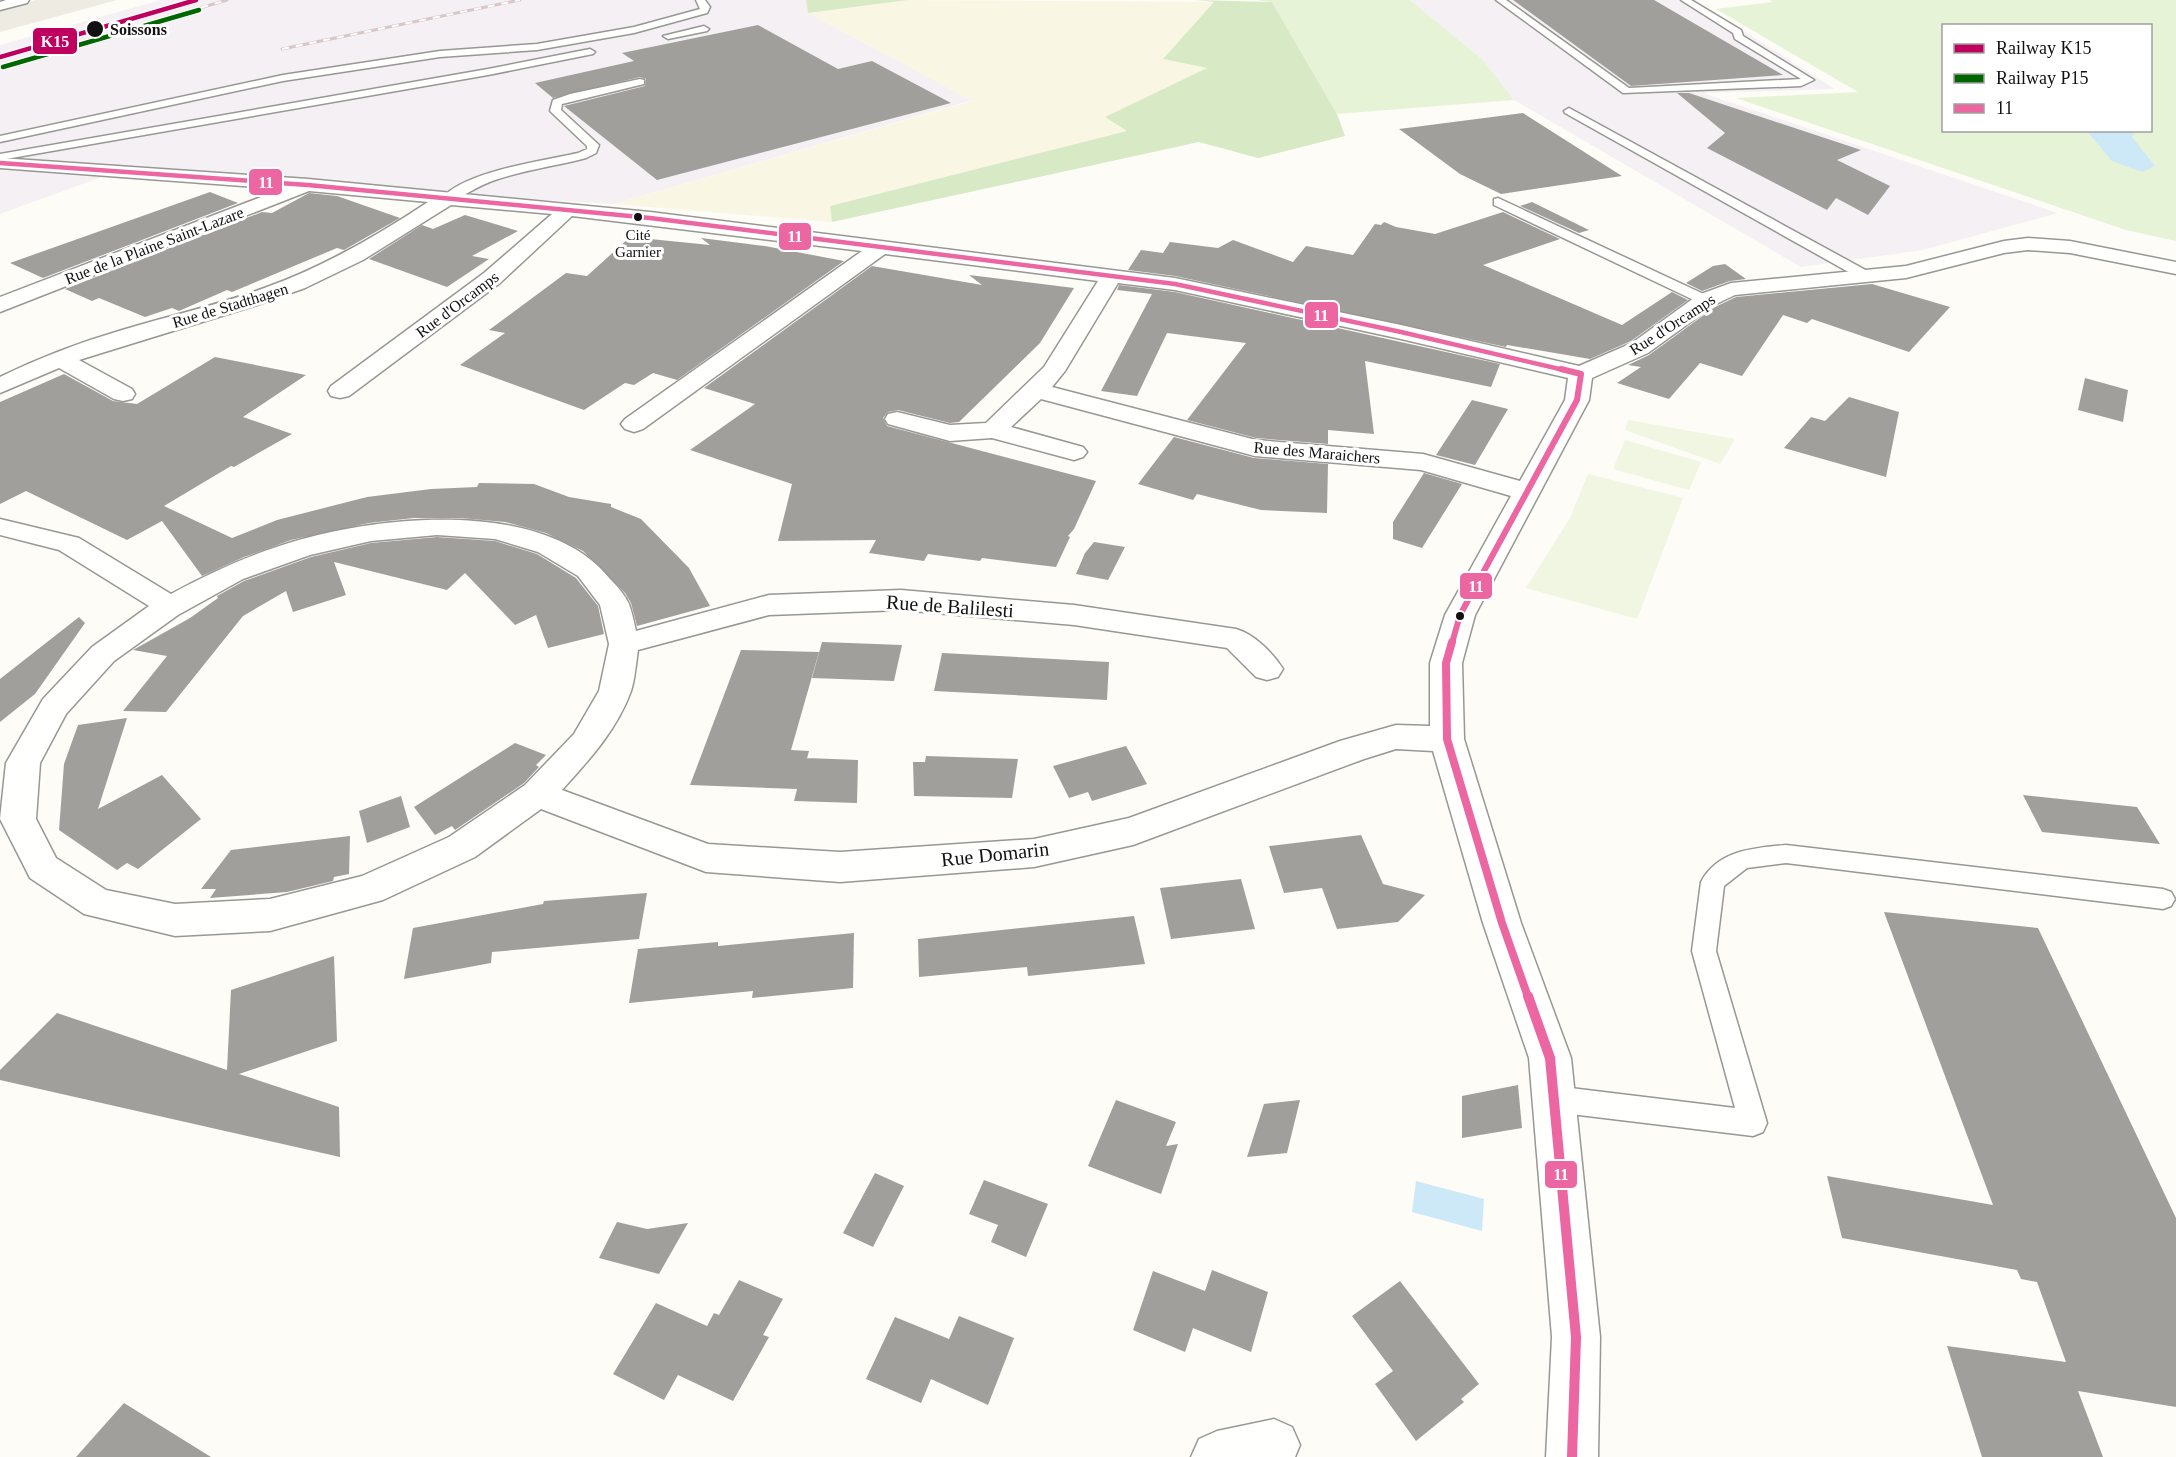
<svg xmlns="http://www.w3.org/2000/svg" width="2176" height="1457" font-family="'Times New Roman',serif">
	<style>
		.industrial { fill: #f5f0f3 }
		.farmland { fill: #f9f7e4 }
		.green { fill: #e7f3d7; fill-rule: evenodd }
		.forest { fill: #d8eac5 }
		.pitch { fill: #f0f6e1 }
		.plaza { fill: #edebe2 }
		.water { fill: #cde8f7 }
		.building { fill: #a19f9c }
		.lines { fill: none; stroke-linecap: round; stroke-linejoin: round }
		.service-casing { stroke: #979795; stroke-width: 3 }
		.minor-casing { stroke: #979795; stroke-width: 3 }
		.tertiary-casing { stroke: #979795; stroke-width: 3 }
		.service { fill: #fffffe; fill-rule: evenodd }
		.minor { fill: #fffffe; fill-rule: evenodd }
		.tertiary { fill: #fffffe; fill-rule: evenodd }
		.rail-casing { stroke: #d9c6c7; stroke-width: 3 }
		.rail { stroke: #fff; stroke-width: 2; stroke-dasharray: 7; stroke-linecap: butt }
		.bus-1-far3-casing { stroke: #fff; stroke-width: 8 }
		.bus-1-far2-casing { stroke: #fff; stroke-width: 10 }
		.bus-1-far1-casing { stroke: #fff; stroke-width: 13 }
		.bus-1-casing { stroke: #fff; stroke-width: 15 }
		.bus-1-far3 { stroke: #ec66a2; stroke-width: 4.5 }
		.bus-1-far2 { stroke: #ec66a2; stroke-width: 6 }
		.bus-1-far1 { stroke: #ec66a2; stroke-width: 8 }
		.bus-1 { stroke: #ec66a2; stroke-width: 10 }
		.rail-1-casing { stroke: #fff; stroke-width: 7 }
		.rail-2-casing { stroke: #fff; stroke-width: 7 }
		.rail-1 { stroke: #bf005f; stroke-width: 4.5 }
		.rail-2 { stroke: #060; stroke-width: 4.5 }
		.stop-dot { fill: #111; stroke: #fff; stroke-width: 2 }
		.labels { text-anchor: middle; stroke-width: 6; stroke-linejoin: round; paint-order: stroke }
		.far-bus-label { font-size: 15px; fill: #111; stroke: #fff }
		.far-stop-label { font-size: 16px; font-weight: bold; fill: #111; stroke: #fff; text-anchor: start }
		.far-street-label { font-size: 16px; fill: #111; stroke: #fff }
		.street-label { font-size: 20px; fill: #111; stroke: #fff }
		.line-badge { stroke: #fff; stroke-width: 2 }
		.badge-label { font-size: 16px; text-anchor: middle; font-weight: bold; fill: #fff }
	</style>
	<rect width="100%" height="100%" fill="#fdfcf7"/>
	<!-- industrial -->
	<path class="industrial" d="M161,0H806L808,13L973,100L614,204L107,175L0,214V45Z
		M1410,0H1695L1835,89L1703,93L2058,213L1923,250L1801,267L1514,100L1483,60Z"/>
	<!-- farmland -->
	<path class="farmland" d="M908,0L1214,2L1164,59L1208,68L1106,118L1128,131L830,206L832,222L614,204L972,101L808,13Z"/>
	<!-- green -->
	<path class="green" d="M1255,0H1410L1483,60L1514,100L1337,114L1272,2Z
		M1770,0H2176V241L2126,230L1736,98L1858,92L1716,9L1773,2ZM1944,26H2150V130H1944Z"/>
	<!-- forest -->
	<path class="forest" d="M806,0H908L808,13Z
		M1196,0L1272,2L1337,114L1345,136L1258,158L1199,142L832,222L830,206L1127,131L1105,117L1207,68L1163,59L1214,2Z"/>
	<!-- pitch -->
	<path class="pitch" d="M1628,420L1735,439L1720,464L1625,430Z
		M1625,440L1701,462L1689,490L1613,469Z
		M1588,474L1683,498L1637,619L1526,588L1570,518Z"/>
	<!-- plaza -->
	<path class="plaza" d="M36,0H117L0,32V11Z"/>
	<!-- water -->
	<path class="water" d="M2087,131H2138H2135L2132,137L2155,166L2142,172L2112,161Z
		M1416,1181L1484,1199L1482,1231L1412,1212Z"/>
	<!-- building -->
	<path class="building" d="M1513,0H1654L1783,75L1631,86Z
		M758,25L838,69L872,61L951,103L657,180L564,106L645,86L646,79L640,77L553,98L535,83L634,61L622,53Z
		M1677,93H1689L1861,150L1837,160L1890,186L1868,215L1836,198L1827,210L1707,148L1725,133Z
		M1523,113L1622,176L1501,194L1460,174L1399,129Z
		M210,192L238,203L43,278L10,263Z
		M309,193L337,196L400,218L344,250L337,248L232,292L227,290L179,311L172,308L145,317L99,298L92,301L65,289L262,212L272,213Z
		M1532,202L1589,230L1579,233L1520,206Z
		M1503,212L1560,239L1483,265L1622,325L1672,292L1688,300L1631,341L1590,359L1507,345L1506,347L1175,276L1128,270L1141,250L1163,253L1170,242L1218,248L1233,240L1293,262L1306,246L1353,255L1375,224L1381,225L1384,222L1396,227L1435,234Z
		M465,215L518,231L472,256L489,259L447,287L369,259L422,225L433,229Z
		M630,237L710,245L701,238L765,246L844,261L677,380L653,373L634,385L625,383L584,410L460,365L505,333L489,330L566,273L587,276Z
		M1725,264L1746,279L1730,281L1702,291L1686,283L1713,266Z
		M872,266L982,285L969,275L1074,288L1040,343L959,422L950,423L898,410L888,412L883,418L887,426L1096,481L1074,529L1068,536L1070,537L1056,567L982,558L980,561L928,554L924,561L869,553L876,540L778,541L792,484L690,450L755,404L704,388Z
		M1872,284L1950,307L1909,352L1812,319L1807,323L1783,315L1742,376L1700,363L1669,399L1617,383L1641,367L1628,365L1649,355L1715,307L1736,297Z
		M1119,285L1175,292L1500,364L1491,387L1365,361L1374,434L1328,430V444L1256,438L1187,420L1246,343L1167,333L1137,396L1101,391L1152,294L1117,290Z
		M215,357L306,375L243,417L292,434L234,467L231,466L164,506L232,538L277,520L367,497L431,489L477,487L479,483L534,484L569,497L611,504V507L641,519L689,568L710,606L637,626L631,603L625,593L583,551L546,533L505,522L460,518H414L369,523L291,540L244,557L202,576L162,521L127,540L26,491L0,504V402L64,374L113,401L137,404Z
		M2085,378L2128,390L2123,422L2078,410Z
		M1849,397L1899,412L1886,477L1784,448L1811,417L1825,421Z
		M1472,400L1508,409L1475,465L1436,455Z
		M1174,437L1254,458L1328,464L1327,513L1261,510L1197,494L1193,500L1138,484Z
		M1424,473L1462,484L1422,548L1393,539V522Z
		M437,537L495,541L537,554L576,578L598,606L604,634L548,648L536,615L515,625L465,573L447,590L334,562L346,595L293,612L286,591L243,616L166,712L123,711L167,656L133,650L190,618L218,598L217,596L244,581L311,557L371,543Z
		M1094,542L1125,547L1108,580L1076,574L1085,553Z
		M79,617L85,623L35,694L0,722V679Z
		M822,642L902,645L894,681L812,678Z
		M741,650L819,652L791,750L809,751L806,762L807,758L858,760L857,803L794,801L797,789L690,785Z
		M942,653L1109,662L1107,700L934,691Z
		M127,718L98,809L162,775L201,819L138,869L127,863L117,870L59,830L64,764L78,725Z
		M515,743L546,755L536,765L539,767L524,783L455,830L452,826L435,835L414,807Z
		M1126,746L1147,784L1092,801L1088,792L1069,798L1053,766Z
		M926,756L1018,759L1012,798L914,796L913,762H925Z
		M2023,795L2137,807L2160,844L2042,832Z
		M401,796L410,827L367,843L359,811Z
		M1361,835L1383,884L1425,895L1398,922L1337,929L1322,888L1284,893L1269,846Z
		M350,836L349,874L334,877L333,881L287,892L210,898L216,889H201L231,850Z
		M1241,879L1255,929L1171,939L1160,888Z
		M647,893L639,939L492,952L491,963L404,979L413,928L543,904L544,901Z
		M1884,912L2038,928L2176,1218V1407L2078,1391L2103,1457H1982L1947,1346L2066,1362L2037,1282L2021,1279L2017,1270L1842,1238L1827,1176L1993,1205Z
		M1134,916L1145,964L1028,976L1027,967L919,977L918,939Z
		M854,933L853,988L752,998L753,991L629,1003L638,949L718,942V946Z
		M334,956L337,1041L239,1074L339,1107L340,1157L0,1080V1070L57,1013L227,1070L231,990Z
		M1518,1085L1522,1128L1462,1138V1096Z
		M1116,1100L1176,1122L1166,1146L1178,1144L1161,1194L1088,1166Z
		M1300,1100L1287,1153L1247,1157L1264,1104Z
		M875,1173L904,1186L873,1247L843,1233Z
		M984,1180L1048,1204L1026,1257L991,1242L998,1225L969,1214Z
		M617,1222L647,1229L688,1223L659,1274L599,1258Z
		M1212,1270L1268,1292L1251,1352L1193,1328L1185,1352L1133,1330L1153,1271L1205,1291Z
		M739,1280L783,1299L763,1335L769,1337L733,1401L678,1375L664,1400L613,1374L656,1303L707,1326L714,1313L719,1315Z
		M1400,1281L1479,1384L1461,1399L1464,1402L1416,1441L1375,1384L1393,1371L1352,1316Z
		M959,1316L1014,1338L988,1405L931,1379L921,1403L866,1379L895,1317L949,1339Z
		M124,1403L211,1457H76Z"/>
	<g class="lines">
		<!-- service casing -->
		<g class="service-casing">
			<path id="service" d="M696,0H705L710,7L707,13L634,33L537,50L440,57L283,81L0,142V136L283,75L440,51L537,44L634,27L700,9Z
				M1496,0H1506L1629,88L1801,79L1735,39L1733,33L1681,0H1691L1741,30L1743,36L1814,80L1801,86L1623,93Z
				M704,26L709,29L707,31L668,39L663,36Z
				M590,49L595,52L593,54L488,75L0,160V154L488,69Z
				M640,79L644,80V84L562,104L561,110L599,145L596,153L586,158C556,166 524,170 495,180C479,185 461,198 448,202L442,198C466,171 543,161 578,153L587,149V146L550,111L553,100L570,94Z
				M1569,108L1871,273L1873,276L1871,279H1861L1565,113L1564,111Z
				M1498,198L1710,297L1712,300L1705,304L1700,303L1494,205V199Z
				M1786,845L2163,889L2171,892L2175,899L2171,906L2163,909L1786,863L1747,868L1724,886L1716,951L1767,1123L1763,1132L1753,1136L1554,1112L1544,1108L1540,1099L1544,1090L1554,1086L1735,1108L1692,951L1701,882C1718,850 1754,848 1786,845Z"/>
		</g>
		<!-- minor casing -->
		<g class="minor-casing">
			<path id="minor" d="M0,158L308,179L650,212L1175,278L1401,325L1579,366L1632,343L1698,295L1731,283L1906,266L2004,241L2028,238L2070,241L2176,262V274L2070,253L2028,250L2004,253L1906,278L1735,295L1714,305L1648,353L1592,378L1589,400L1475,615L1462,663L1464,739L1521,923L1571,1058L1600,1337L1598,1457H1546L1552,1337L1529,1058L1483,923L1433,751L1396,749L1364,759L1133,845L1034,867L840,882L706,872L541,809L475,857L383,900L270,931L175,936L84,914L30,878L25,868L0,819L6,763L43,699L92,647L149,606L59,550L0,535V519L79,538L171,594C210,573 249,555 292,542C380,515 546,498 610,579C617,586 625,595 629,604C632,612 634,622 636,631L769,595L901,590L1074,605L1236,629C1254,634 1273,653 1283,669L1278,677L1267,680L1256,677L1227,648L1074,625L901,610L769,615L638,650C636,663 635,679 631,691C617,730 589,760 562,790L708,844L840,852L1034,839L1129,818L1340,741L1396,725L1430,726V663L1445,615L1511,496L1421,470L1255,456L1041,399L1011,427L1083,447L1087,452L1083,457L1074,460L992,438L950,441L888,424L885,419L888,414L897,412L950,425L986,423L1044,367L1098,281L885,254L643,429L634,432L625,429L621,424L625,419L862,251L572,216L500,283L349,396L340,398L331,396L328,391L331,386L484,273L552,214L451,205L363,260L305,288L257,305L79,360L132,389L135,394L132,399L123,401L114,399L59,368L0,393V377C39,358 78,343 119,331C168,316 219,305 267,287C325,266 377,236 428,202L309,191L0,312V297L282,189L0,168ZM1118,283L1175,290L1401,339L1568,378L1565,400L1520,481L1423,454L1256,440L1052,387L1065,371ZM437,535L495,539L538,552L578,576L600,605L609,644L599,691L574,734L525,785L449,837L362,876L270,899L175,904L106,890L56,858L36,819L40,763L66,714L114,661L178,615L243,579L310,555L371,541Z
				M1274,1419L1292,1427L1300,1445L1295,1457H1191L1199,1439L1217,1431Z"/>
		</g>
		<!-- tertiary casing -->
		<g class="tertiary-casing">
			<path id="tertiary" d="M6,0H29L27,3L0,10V2Z"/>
		</g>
		<!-- service -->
		<use href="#service" class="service"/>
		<!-- minor -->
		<use href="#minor" class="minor"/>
		<!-- tertiary -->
		<use href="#tertiary" class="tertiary"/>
		<!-- rail casing -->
		<g class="rail-casing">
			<path id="rail" d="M282,49L520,0
				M0,67L227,0"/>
		</g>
		<!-- rail -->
		<use href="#rail" class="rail"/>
		<!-- bus-1-far3 casing -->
		<g class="bus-1-far3-casing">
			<path id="bus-1-far3" d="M0,163L308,185L650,218L1175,284L1401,332L1568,371"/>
		</g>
		<!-- bus-1-far2 casing -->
		<g class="bus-1-far2-casing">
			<path id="bus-1-far2" d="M1561,369L1581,374
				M1452,643L1460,615L1577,400L1581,374"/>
		</g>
		<!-- bus-1-far1 casing -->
		<g class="bus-1-far1-casing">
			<path id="bus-1-far1" d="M1452,642L1446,663L1447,739L1502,923L1528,997"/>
		</g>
		<!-- bus-1 casing -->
		<g class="bus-1-casing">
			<path id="bus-1" d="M1528,996L1550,1058L1576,1337L1572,1457"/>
		</g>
		<!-- bus-1-far3 -->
		<use href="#bus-1-far3" class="bus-1-far3"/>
		<!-- bus-1-far2 -->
		<use href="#bus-1-far2" class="bus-1-far2"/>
		<!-- bus-1-far1 -->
		<use href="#bus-1-far1" class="bus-1-far1"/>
		<!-- bus-1 -->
		<use href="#bus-1" class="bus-1"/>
		<!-- rail-1 casing -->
		<g class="rail-1-casing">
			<path id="rail-1" d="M0,57L196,0"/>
		</g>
		<!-- rail-2 casing -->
		<g class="rail-2-casing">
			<path id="rail-2" d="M3,67L199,10"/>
		</g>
		<!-- rail-1 -->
		<use href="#rail-1" class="rail-1"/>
		<!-- rail-2 -->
		<use href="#rail-2" class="rail-2"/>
	</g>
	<!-- markers -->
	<g class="stop-dot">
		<circle cx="95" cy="29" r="9"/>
		<circle cx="638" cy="217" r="5"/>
		<circle cx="1460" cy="616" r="5"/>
	</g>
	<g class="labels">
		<!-- far-bus labels -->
		<g class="far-bus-label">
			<text x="638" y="240">Cité<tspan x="638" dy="17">Garnier</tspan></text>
		</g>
		<!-- far-stop labels -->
		<g class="far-stop-label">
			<text x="110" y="35">Soissons</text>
		</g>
		<!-- far-street labels -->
		<g class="far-street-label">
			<text transform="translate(154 245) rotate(-21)" y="6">Rue de la Plaine Saint-Lazare</text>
			<text transform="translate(457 304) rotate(-37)" y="6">Rue d'Orcamps</text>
			<text transform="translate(230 305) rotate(-17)" y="6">Rue de Stadthagen</text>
			<text transform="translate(1672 324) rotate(-33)" y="6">Rue d'Orcamps</text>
			<text transform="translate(1317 452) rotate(5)" y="6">Rue des Maraichers</text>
		</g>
		<!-- street labels -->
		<g class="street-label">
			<text transform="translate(950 606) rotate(4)" y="7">Rue de Balilesti</text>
			<text transform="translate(995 854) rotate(-6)" y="7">Rue Domarin</text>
		</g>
	</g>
	<g class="line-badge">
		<rect x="32" y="27" width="46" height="28" rx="6" fill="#bf005f"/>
		<rect x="248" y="168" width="35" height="28" rx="6" fill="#ec66a2"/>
		<rect x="778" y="222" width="34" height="29" rx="6" fill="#ec66a2"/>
		<rect x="1304" y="301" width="35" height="28" rx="6" fill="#ec66a2"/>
		<rect x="1459" y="572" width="34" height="28" rx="6" fill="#ec66a2"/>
		<rect x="1544" y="1160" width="34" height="29" rx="6" fill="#ec66a2"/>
	</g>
	<g class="badge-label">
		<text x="55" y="47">K15</text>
		<text x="266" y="188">11</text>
		<text x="795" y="242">11</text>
		<text x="1321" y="321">11</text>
		<text x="1476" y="592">11</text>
		<text x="1561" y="1180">11</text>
	</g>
	<!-- legend -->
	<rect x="1942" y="24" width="210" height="108" fill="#ffffff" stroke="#a0a0a0" stroke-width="1.5"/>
	<rect x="1954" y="44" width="30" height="9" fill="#bf005f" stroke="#a0a0a0" stroke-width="1.5"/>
	<text x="1996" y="54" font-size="18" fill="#111111">Railway K15</text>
	<rect x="1954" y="74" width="30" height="9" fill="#006600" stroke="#a0a0a0" stroke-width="1.5"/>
	<text x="1996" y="84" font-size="18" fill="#111111">Railway P15</text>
	<rect x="1954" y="104" width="30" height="9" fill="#ec66a2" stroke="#a0a0a0" stroke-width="1.5"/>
	<text x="1996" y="114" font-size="18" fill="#111111">11</text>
</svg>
